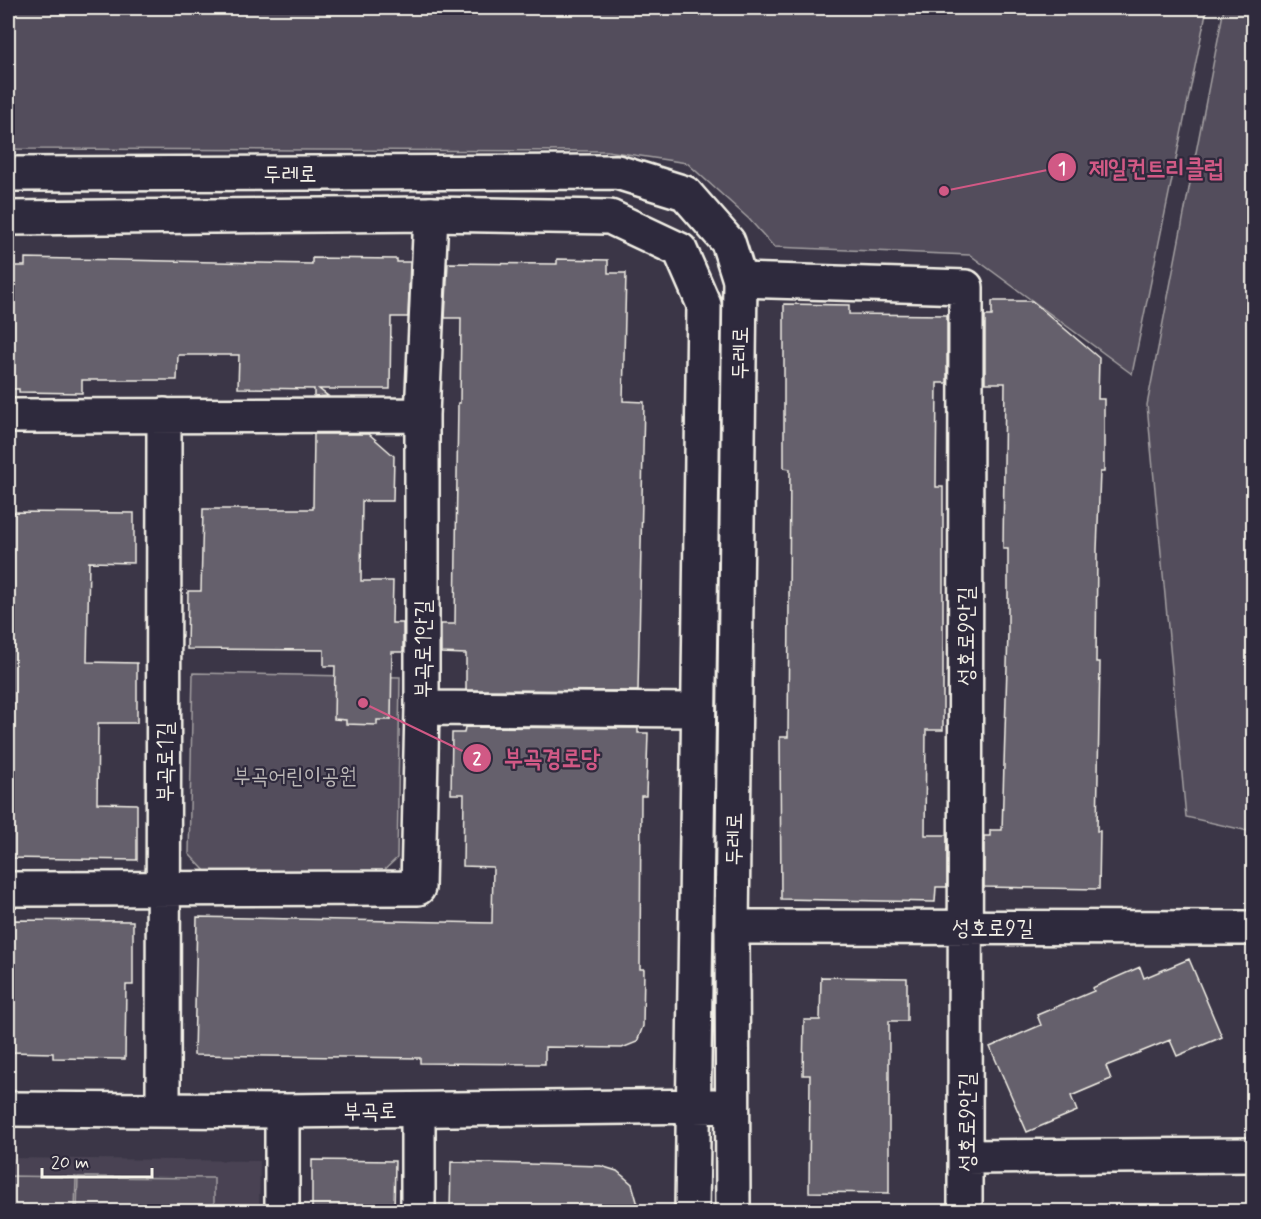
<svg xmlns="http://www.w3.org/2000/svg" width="1261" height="1219" font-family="Mynerve,'Poor Story',sans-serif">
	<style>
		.built { fill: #484352 }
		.green { fill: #534e5c; stroke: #a4a0a2; stroke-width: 1.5 }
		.building { fill: #65616c; stroke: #f4f1e8; stroke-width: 1.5 }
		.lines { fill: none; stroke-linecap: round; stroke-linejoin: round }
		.minor-casing { stroke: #f4f1e8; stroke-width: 38 }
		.tertiary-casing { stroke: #f4f1e8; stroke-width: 38 }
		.minor { stroke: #2f2a3d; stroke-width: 33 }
		.tertiary { stroke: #2f2a3d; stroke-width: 33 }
		.labels { text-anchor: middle; stroke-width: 4.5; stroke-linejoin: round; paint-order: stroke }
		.street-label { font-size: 22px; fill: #f4f1e8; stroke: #2f2a3d }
		.park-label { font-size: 22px; fill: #bcb8b7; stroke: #2f2a3d }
		.leader { fill: none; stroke: #d15985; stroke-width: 2 }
		.callout-dot { fill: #d15985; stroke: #2f2a3d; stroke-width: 2 }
		.mark-label { font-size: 18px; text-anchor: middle; font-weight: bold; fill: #fff }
		.callout-label { font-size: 24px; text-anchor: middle; font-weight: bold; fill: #d15985; stroke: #2f2a3d; stroke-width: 4.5; stroke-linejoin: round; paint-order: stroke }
	</style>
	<rect width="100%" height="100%" fill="#3b3647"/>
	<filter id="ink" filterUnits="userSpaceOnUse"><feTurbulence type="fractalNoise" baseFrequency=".0167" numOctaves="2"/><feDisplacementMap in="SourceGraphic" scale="12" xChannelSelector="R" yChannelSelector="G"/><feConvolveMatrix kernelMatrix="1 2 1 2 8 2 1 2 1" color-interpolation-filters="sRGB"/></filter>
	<g filter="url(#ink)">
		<!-- built -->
		<path class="built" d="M8,1158L260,1161L259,1211L8,1212Z"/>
		<!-- green -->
		<path class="green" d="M8,8H1207L1132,374L970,255L774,247L749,219L687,163L607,151L8,149Z
			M1224,8H1254L1253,832L1186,817L1147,405Z
			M193,673L400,677L397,858L377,877L208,874L189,854Z
			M8,1176L76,1177L75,1211H8Z
			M78,1177L214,1178V1211H77Z"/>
		<!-- building -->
		<path class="building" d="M25,258L312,264V258L397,259V262H410L408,317H391L390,389H319L328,396L314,397V389L238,388L239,355H178L177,380H82V393L19,392V389H8V266H25Z
			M557,259L608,260V273H626L623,401L644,402L638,691L466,690V654L441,653V624H455L458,403H460L461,318H445L448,263L557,264Z
			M992,301H1032L1099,358L1098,399H1104V472H1100L1097,550L1096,662H1100L1097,831H1100L1099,889L984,887V836H990V830H1002L1008,633V549H1003L1005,383H985V316H992Z
			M784,304L849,305V314L947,315V383H937L936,487H943V730H926L925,835H947V887H936L935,902L781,899L780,737H788L790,469L784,468Z
			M314,434H369L394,456L393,501H362L361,581H393L392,623H403V652H392L391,720H377V725L346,724V720L334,719L335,666H324V650L187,649L188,591H201L203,509H313Z
			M8,512L134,513V563L89,562L87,662L137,663V723H98L97,803L137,804V860L8,858Z
			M465,727L638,728V733H648L646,796H641L640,969H644L643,1026L637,1042L622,1048L545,1047V1064L420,1063V1058L194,1055L197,917L492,923L493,867L463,866L464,794H451L452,733H464Z
			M8,920L133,921V985H126L125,1059L53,1058V1053L8,1052Z
			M1189,959L1222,1037L1177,1056L1170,1040L1106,1066L1111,1079L1071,1096L1077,1111L1027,1132L990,1047L1041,1025L1037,1015L1094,991L1092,988L1140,967L1144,978Z
			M821,977L907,978V1021H889V1193L809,1192L810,1075H803L804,1020H820Z
			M312,1160L395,1161L394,1212H312Z
			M451,1162L601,1166L617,1171L632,1184L640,1212H450Z"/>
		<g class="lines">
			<!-- minor casing -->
			<g class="minor-casing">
				<path id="minor" d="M740,280L966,287L965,1212
					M8,416L422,415
					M422,708L697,710
					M8,889L418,888L422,708V415L431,214
					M732,927L1254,928
					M163,1109L164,415
					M966,1157L1254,1155
					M282,1212V1111
					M418,1212V1110"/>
			</g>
			<!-- tertiary casing -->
			<g class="tertiary-casing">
				<path id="tertiary" d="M8,174L617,172L685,193L728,242L740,280L732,927L733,1212
					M8,218L431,214L610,217L680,250L704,305L692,1212
					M8,1109L282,1111L714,1106"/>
			</g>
			<!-- minor -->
			<use href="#minor" class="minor"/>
			<!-- tertiary -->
			<use href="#tertiary" class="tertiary"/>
		</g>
	</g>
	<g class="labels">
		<!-- street labels -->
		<g class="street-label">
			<text x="290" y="181">두레로</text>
			<text transform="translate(739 353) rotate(-89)" y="8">두레로</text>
			<text transform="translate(965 636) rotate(-90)" y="8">성호로9안길</text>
			<text transform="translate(422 649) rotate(-90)" y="8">부곡로1안길</text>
			<text transform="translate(164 762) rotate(-90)" y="8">부곡로1길</text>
			<text transform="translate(733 839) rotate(-89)" y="8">두레로</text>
			<text x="993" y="935">성호로9길</text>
			<text transform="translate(370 1110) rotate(-1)" y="8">부곡로</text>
			<text transform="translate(966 1122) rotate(-90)" y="8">성호로9안길</text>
		</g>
		<!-- park labels -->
		<g class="park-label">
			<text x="295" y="783">부곡어린이공원</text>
		</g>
	</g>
	<!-- callouts -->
	<path class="leader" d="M944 191L1062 167M363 703L477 758"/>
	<g class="callout-dot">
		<circle cx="944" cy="191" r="6"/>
		<circle cx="363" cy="703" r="6"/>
		<circle cx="1062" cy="167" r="15"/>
		<circle cx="477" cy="758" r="15"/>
	</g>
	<g class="mark-label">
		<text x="1062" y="174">1</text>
		<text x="477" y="764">2</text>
	</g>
	<g class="callout-label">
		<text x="1156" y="176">제일컨트리클럽</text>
		<text x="552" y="766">부곡경로당</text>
	</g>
	<!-- margin -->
	<rect width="1261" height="1219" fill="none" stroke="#2f2a3d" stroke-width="30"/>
	<rect x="15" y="15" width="1231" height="1189" fill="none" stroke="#f4f1e8" stroke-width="2" filter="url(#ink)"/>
	<!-- scale -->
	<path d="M42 1168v9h110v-9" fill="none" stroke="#f4f1e8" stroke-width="3"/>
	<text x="51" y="1168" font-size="18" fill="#f4f1e8" stroke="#2f2a3d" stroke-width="4.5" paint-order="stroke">20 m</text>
</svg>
